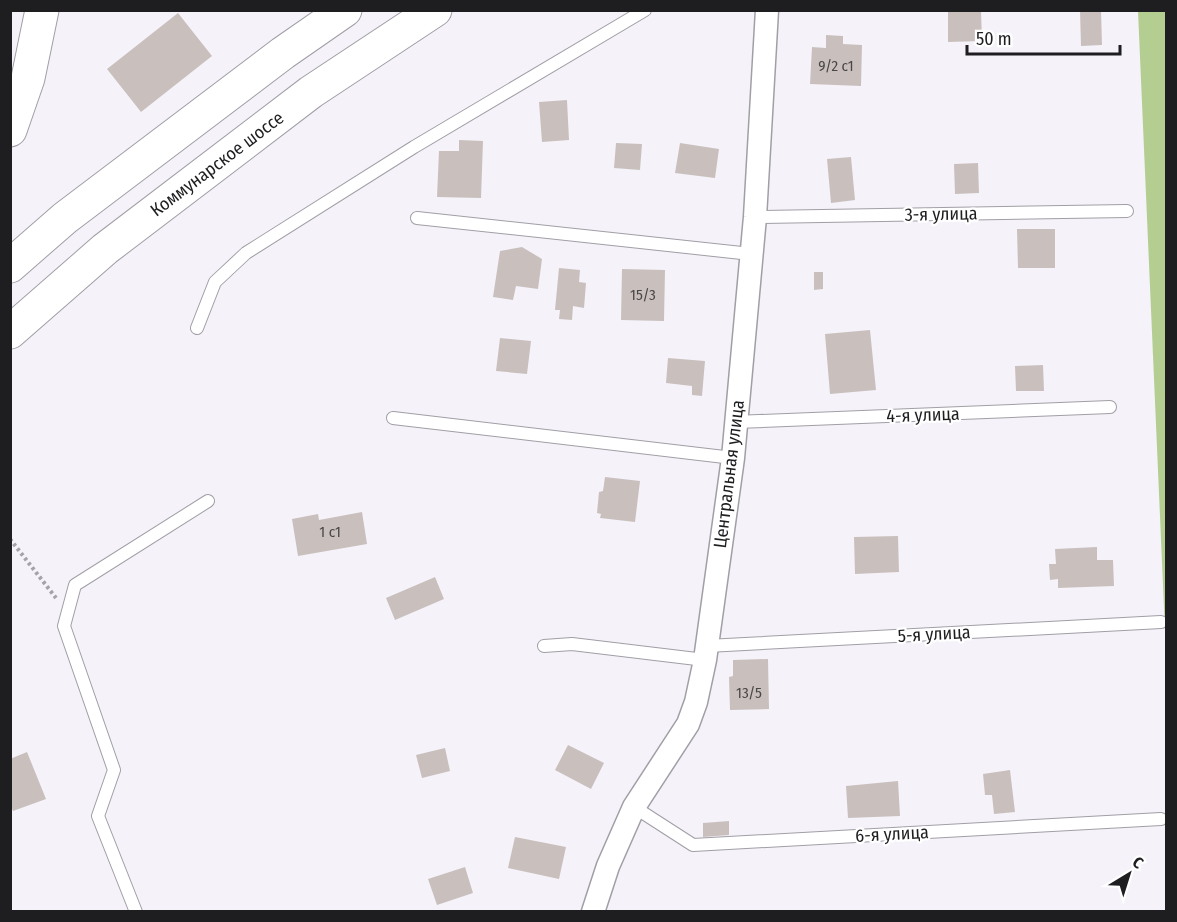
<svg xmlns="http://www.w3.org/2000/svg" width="1177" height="922" font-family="'Fira Sans Condensed',sans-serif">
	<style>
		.green { fill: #b4ce92 }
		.building { fill: #c9c0bd }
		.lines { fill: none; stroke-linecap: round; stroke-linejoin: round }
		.service-casing { stroke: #a19ea5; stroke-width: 14 }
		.minor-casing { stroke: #a19ea5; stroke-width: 25 }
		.secondary-casing { stroke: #a19ea5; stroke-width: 35 }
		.path { stroke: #a5a3a9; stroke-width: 4; stroke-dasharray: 3 3; stroke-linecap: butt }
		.service { stroke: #fff; stroke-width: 12 }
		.minor { stroke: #fff; stroke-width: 22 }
		.secondary { stroke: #fff; stroke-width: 33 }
		.labels { text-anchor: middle; stroke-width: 4.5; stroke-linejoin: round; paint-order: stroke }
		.number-label { font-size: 15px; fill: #494647 }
		.street-label { font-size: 18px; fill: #1e1d20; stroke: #fff }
	</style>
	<rect width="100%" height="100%" fill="#f5f2fa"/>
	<!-- green -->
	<path class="green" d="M1138,11H1166V654Z"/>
	<!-- building -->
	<path class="building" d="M948,10H981L982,41L948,42Z
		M1080,10H1101L1102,45L1081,46Z
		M178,13L212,56L141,112L107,69Z
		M826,35L843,36V44L862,45L861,86L810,84L812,47L826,48Z
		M567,100L569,140L542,142L539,102Z
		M459,140L483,141L481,198L437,197L439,151H459Z
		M616,143L642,144L640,170L614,168Z
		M680,143L719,149L715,178L675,173Z
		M851,157L855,200L831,203L827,159Z
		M978,163L979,193L955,194L954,164Z
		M1017,229H1055V268H1018Z
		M522,247L542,259L538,289L516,286L513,300L493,297L500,251Z
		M559,268L580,270L579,282L586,283L584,308L573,306L572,320L559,319L560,310H555Z
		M622,269L665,270L664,321L621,320Z
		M814,272H823V289L814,290Z
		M870,330L876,390L830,394L825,334Z
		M500,338L531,341L527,374L496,371Z
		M668,358L705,361L702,396L692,395V386L666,383Z
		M1043,365L1044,391H1016L1015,366Z
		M605,477L640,481L635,522L600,518L601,514L597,513L599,492L603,491Z
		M362,512L367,544L298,556L292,519L318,514L319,520Z
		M898,536L899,572L855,574L854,537Z
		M1097,547V560H1113L1114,586L1058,588V579L1050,580L1049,564H1056L1055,549Z
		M435,577L444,599L395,620L386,598Z
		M768,659L769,709L730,710L729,677L733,676V660Z
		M568,745L604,763L591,789L555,770Z
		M445,748L450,771L422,778L416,755Z
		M27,752L46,799L13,811L10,804V759Z
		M1010,770L1015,812L994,814L992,795H985L983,774Z
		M898,781L900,816L848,818L846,786Z
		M729,821V835L703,837V823Z
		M515,837L566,847L559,879L508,868Z
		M465,867L473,893L437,905L428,879Z"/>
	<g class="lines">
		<!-- service casing -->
		<g class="service-casing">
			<path id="service" d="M755,217L1127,211
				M417,218L751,254
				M197,328L215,282L246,253L414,147L645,10
				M393,418L733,458
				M736,422L1110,407
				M544,646L572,644L705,660
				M707,646L1161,622
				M634,807L693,845L1161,819
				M136,912L98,816L114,770L64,626L75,585L208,501"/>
		</g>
		<!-- minor casing -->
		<g class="minor-casing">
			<path id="minor" d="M593,912L608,866L634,807L688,724L696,702L705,660L733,458L755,217L767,10"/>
		</g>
		<!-- secondary casing -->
		<g class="secondary-casing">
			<path id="secondary" d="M10,130L28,78L42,10
				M10,266L65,218L283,53L345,10
				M10,332L105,249L311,92L435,10"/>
		</g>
		<!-- path -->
		<path class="path" d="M10,539L56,598"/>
		<!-- service -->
		<use href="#service" class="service"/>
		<!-- minor -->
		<use href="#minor" class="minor"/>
		<!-- secondary -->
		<use href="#secondary" class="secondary"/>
	</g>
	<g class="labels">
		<!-- number labels -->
		<g class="number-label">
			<text x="836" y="71">9/2 с1</text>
			<text x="643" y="300">15/3</text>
			<text x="330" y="537">1 с1</text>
			<text x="749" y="698">13/5</text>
		</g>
		<!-- street labels -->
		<g class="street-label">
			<text transform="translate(217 164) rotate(-37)" y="6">Коммунарское шоссе</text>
			<text transform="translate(941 214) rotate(-1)" y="6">3-я улица</text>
			<text transform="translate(923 415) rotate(-2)" y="6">4-я улица</text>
			<text transform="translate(729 474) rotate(-83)" y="6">Центральная улица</text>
			<text transform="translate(934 634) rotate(-3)" y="6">5-я улица</text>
			<text transform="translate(892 834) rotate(-3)" y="6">6-я улица</text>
		</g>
	</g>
	<!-- border -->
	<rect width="1177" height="922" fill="none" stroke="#1e1d20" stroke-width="24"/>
	<!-- north arrow -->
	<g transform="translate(1129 874) rotate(38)" stroke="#ffffff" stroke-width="4.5" paint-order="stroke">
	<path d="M0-4.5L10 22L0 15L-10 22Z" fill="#1e1d20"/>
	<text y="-9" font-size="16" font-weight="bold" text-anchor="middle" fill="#1e1d20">С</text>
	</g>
	<!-- scale -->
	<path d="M967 45v9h153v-9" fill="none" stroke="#1e1d20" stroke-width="3"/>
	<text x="976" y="45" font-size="18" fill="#1e1d20" stroke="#ffffff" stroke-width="4.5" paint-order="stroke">50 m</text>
</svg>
